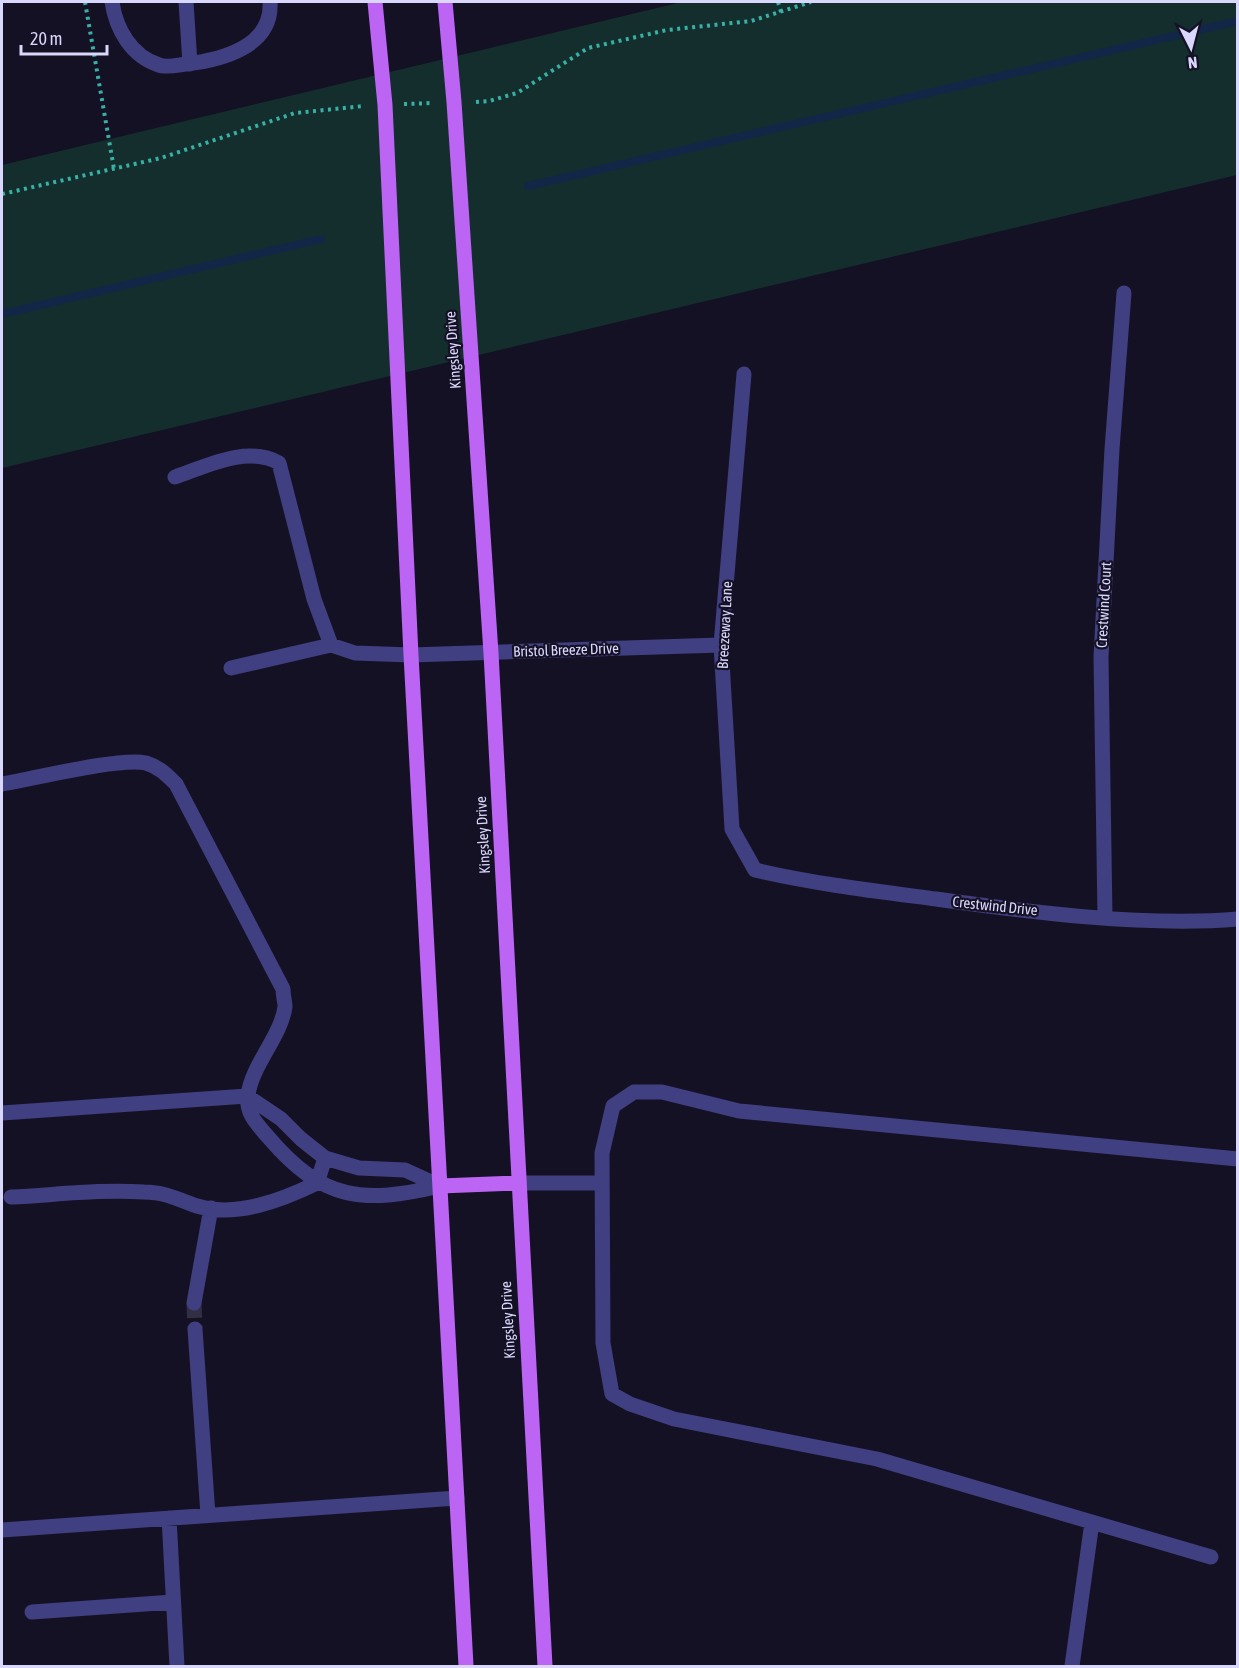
<svg xmlns="http://www.w3.org/2000/svg" width="1239" height="1668" font-family="'Asap Condensed',sans-serif">
	<style>
		.green { fill: #142e2d }
		.lines { fill: none; stroke-linecap: round; stroke-linejoin: round }
		.stream { stroke: #122748; stroke-width: 8 }
		.minor-tunnel { stroke: #322f45; stroke-width: 15; stroke-dasharray: 15 8; stroke-linecap: butt }
		.path { stroke: #37b0a6; stroke-width: 4; stroke-dasharray: 3 4.5; stroke-linecap: butt }
		.minor { stroke: #403f81; stroke-width: 15 }
		.major { stroke: #bc65f5; stroke-width: 15 }
		.labels { text-anchor: middle; stroke-width: 4.5; stroke-linejoin: round; paint-order: stroke }
		.street-label { font-size: 15px; fill: #dad7fc; stroke: #141125 }
	</style>
	<rect width="100%" height="100%" fill="#141125"/>
	<!-- green -->
	<path class="green" d="M682,2H1237V175L2,468V165Z"/>
	<g class="lines">
		<!-- stream -->
		<path class="stream" d="M528,186L1238,21
			M2,314L321,239"/>
		<!-- minor-tunnel -->
		<path class="minor-tunnel" d="M194,1303L195,1329"/>
		<!-- path -->
		<path class="path" d="M85,2L114,169
			M778,2L781,12
			M476,102L489,101L517,93L588,48L667,30L751,21L811,2
			M404,104L433,103
			M2,194L161,158L295,113L364,106"/>
		<!-- minor -->
		<path class="minor" d="M112,2C116,29 131,56 159,65C166,68 178,65 186,64C221,60 273,47 270,2
			M186,2L190,64
			M744,374L721,645L732,829L755,870C815,884 875,891 936,899C1029,912 1144,927 1238,919
			M175,477C207,466 247,445 279,463L314,599L331,645
			M231,668L331,645L355,653L411,655L721,645
			M2,784C32,779 120,757 146,763C159,767 166,774 176,784L283,989C283,995 285,1002 285,1007C281,1036 252,1065 248,1095C245,1114 259,1126 269,1138C323,1201 363,1204 440,1186
			M1105,917L1101,657L1112,449L1124,293
			M2,1113L247,1096L281,1119L301,1139L325,1158L359,1168L405,1170L440,1186
			M518,1183H602
			M11,1197C55,1195 100,1189 144,1192C170,1193 175,1199 197,1206C236,1218 282,1200 317,1183L325,1158
			M194,1303L211,1208
			M195,1329L208,1515
			M169,1518L177,1666
			M2,1530L457,1498
			M1211,1557L877,1459L674,1419L630,1404L612,1394L603,1343L602,1153L613,1106L634,1092H662L739,1111L1238,1159
			M32,1612L173,1602
			M1072,1666L1092,1522"/>
		<!-- major -->
		<path class="major" d="M375,2L385,105L411,655L466,1666
			M445,2L454,102L491,653L545,1666
			M440,1186L518,1183"/>
	</g>
	<g class="labels">
		<!-- street labels -->
		<g class="street-label">
			<text transform="translate(453 350) rotate(-94)" y="5">Kingsley Drive</text>
			<text transform="translate(1104 605) rotate(-87)" y="5">Crestwind Court</text>
			<text transform="translate(725 625) rotate(-87)" y="5">Breezeway Lane</text>
			<text transform="translate(566 650) rotate(-2)" y="5">Bristol Breeze Drive</text>
			<text transform="translate(483 835) rotate(-93)" y="5">Kingsley Drive</text>
			<text transform="translate(995 906) rotate(6)" y="5">Crestwind Drive</text>
			<text transform="translate(508 1320) rotate(-93)" y="5">Kingsley Drive</text>
		</g>
	</g>
	<!-- border -->
	<rect width="1239" height="1668" fill="none" stroke="#dad7fc" stroke-width="6"/>
	<!-- north arrow -->
	<g transform="translate(1191 48) rotate(174)" stroke="#141125" stroke-width="4.5" paint-order="stroke">
	<path d="M0-4.5L10 22L0 15L-10 22Z" fill="#dad7fc"/>
	<text y="-9" font-size="16" font-weight="bold" text-anchor="middle" fill="#dad7fc">N</text>
	</g>
	<!-- scale -->
	<path d="M21 45v9h86v-9" fill="none" stroke="#dad7fc" stroke-width="3"/>
	<text x="30" y="45" font-size="18" fill="#dad7fc" stroke="#141125" stroke-width="4.5" paint-order="stroke">20 m</text>
</svg>
